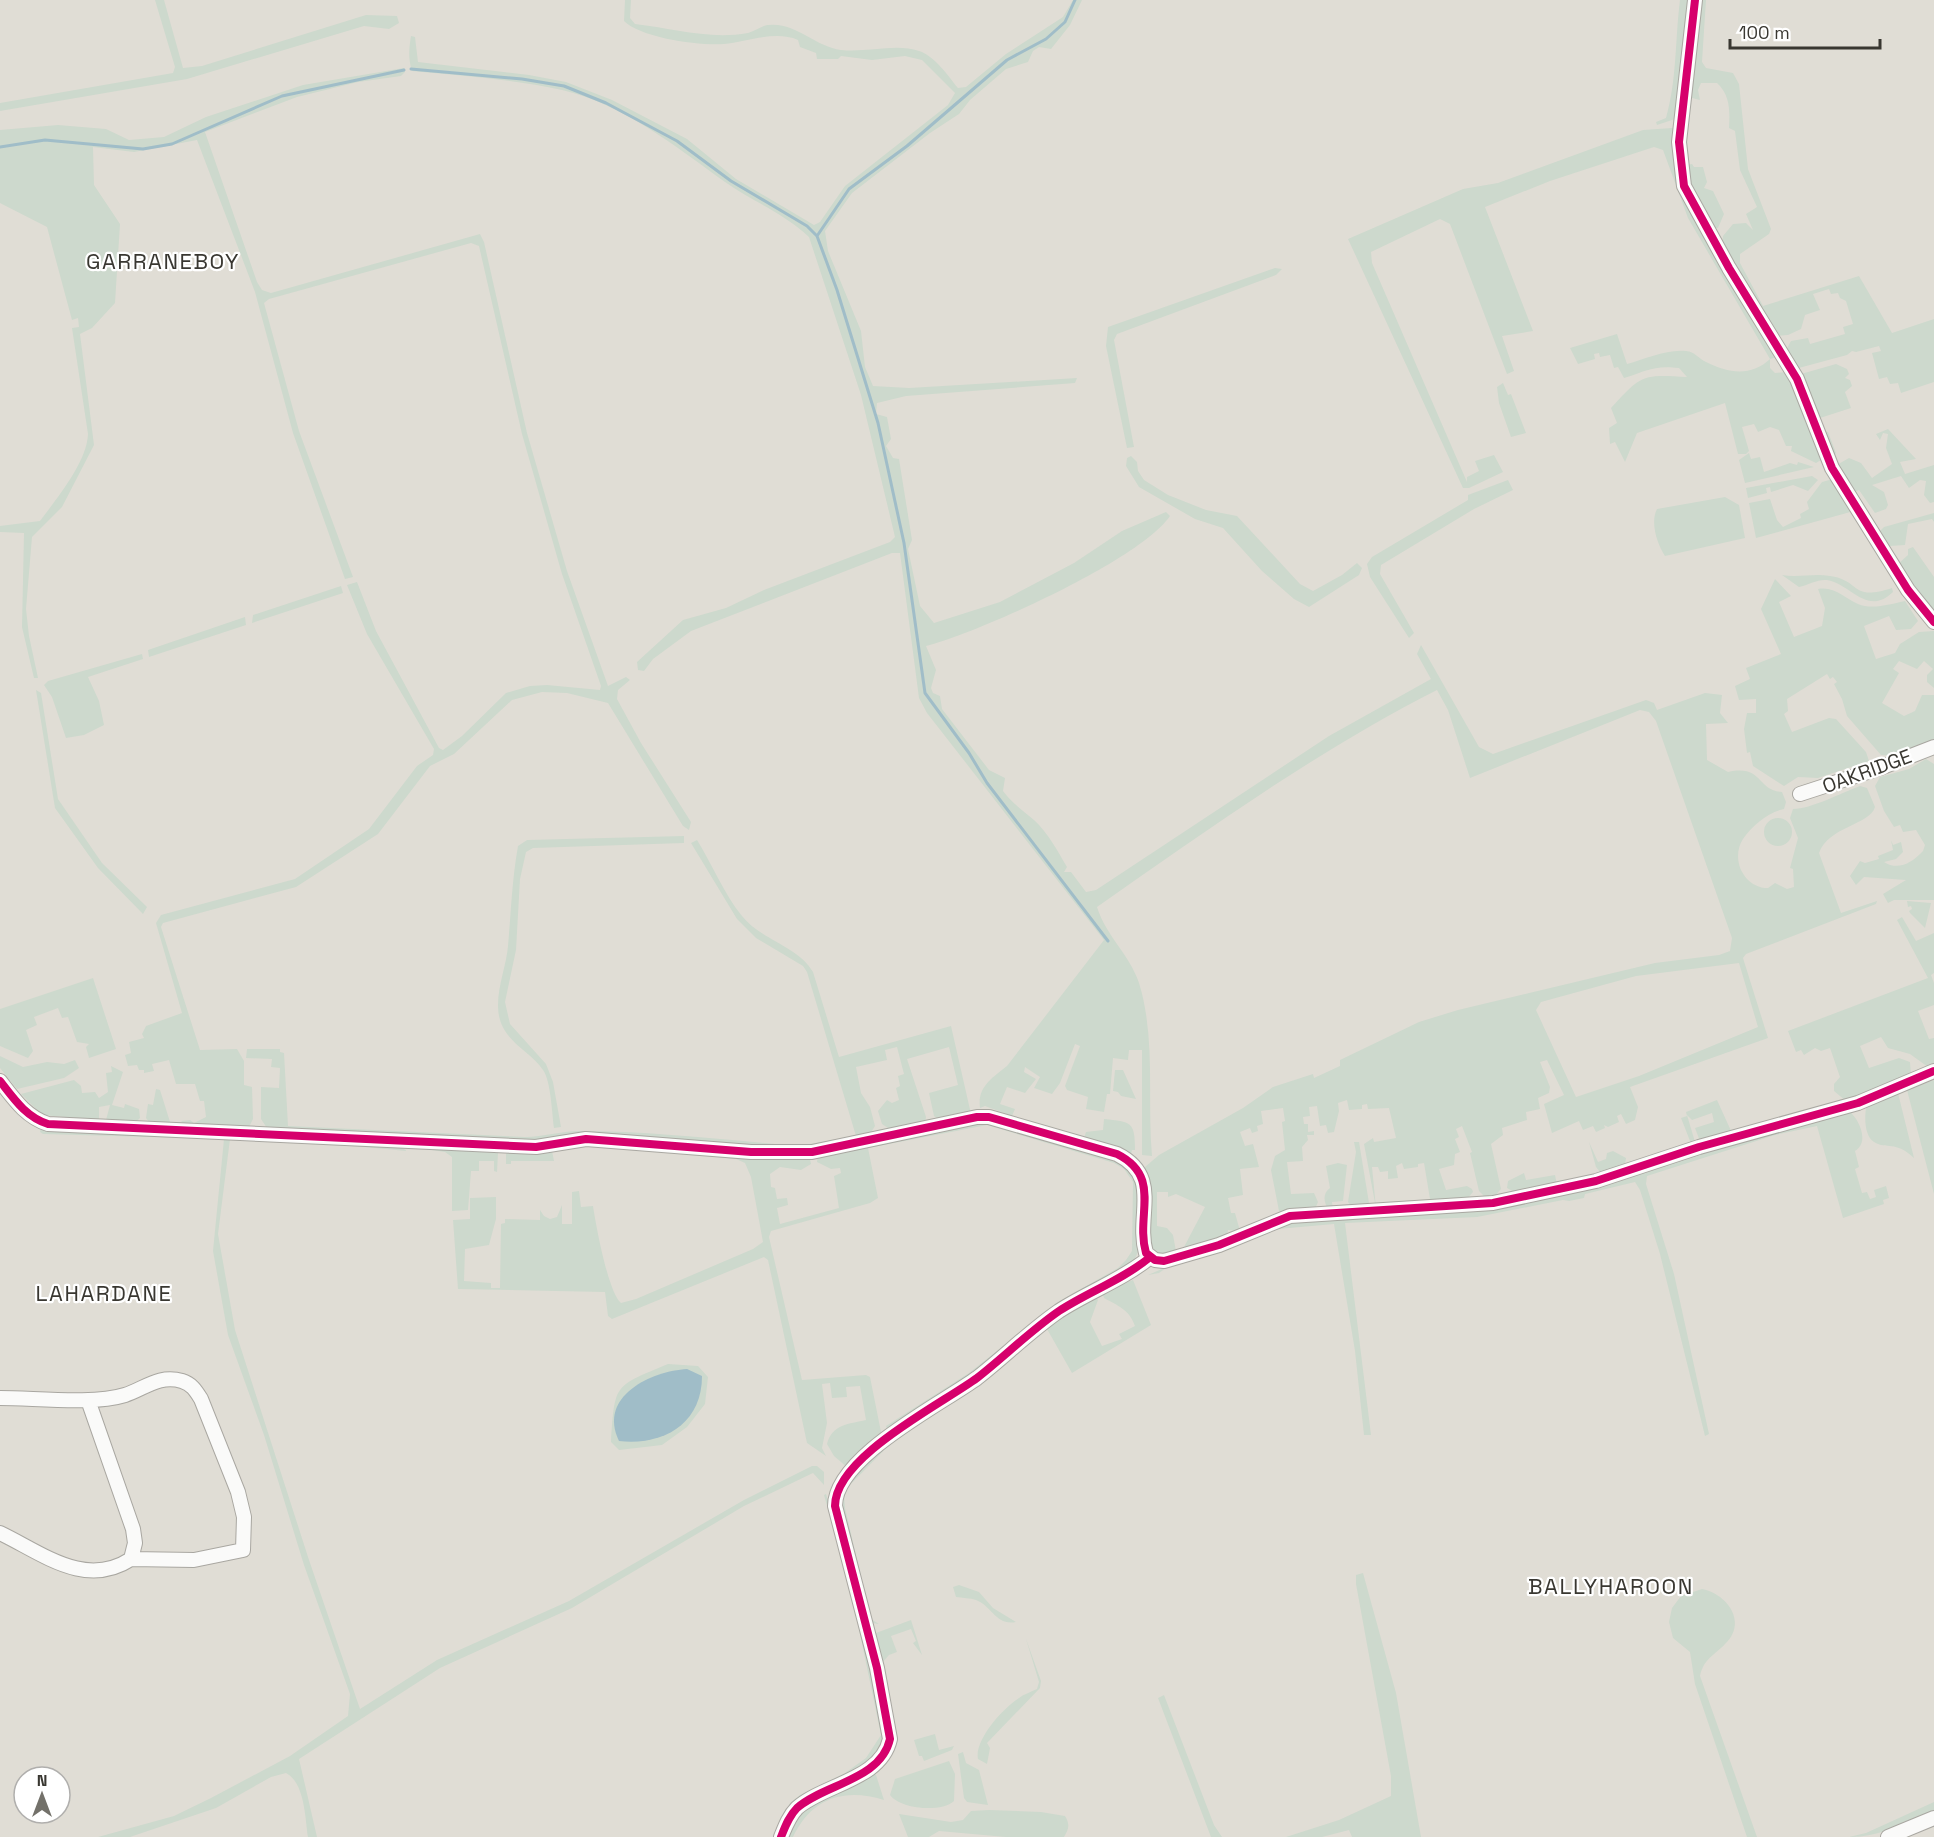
<svg xmlns="http://www.w3.org/2000/svg" width="1934" height="1837" font-family="'Space Grotesk',sans-serif">
	<style>
		.green { fill: #cdd9cd; fill-rule: evenodd }
		.water { fill: #a0bdc8 }
		.lines { fill: none; stroke-linecap: round; stroke-linejoin: round }
		.stream { stroke: #a0bdc8; stroke-width: 3 }
		.minor-casing { stroke: #a9a7a1; stroke-width: 16 }
		.minor { stroke: #fafaf9; stroke-width: 14 }
		.cycleway-casing { stroke: #fff; stroke-width: 11 }
		.cycleway { stroke: #d6006c; stroke-width: 8 }
		.labels { text-anchor: middle; stroke-width: 4.5; stroke-linejoin: round; paint-order: stroke }
		.street-label { font-size: 20px; fill: #393731; stroke: #fff }
		.quarter-label { font-size: 22px; letter-spacing: 1.5px; fill: #393731; stroke: #fff }
	</style>
	<rect width="100%" height="100%" fill="#e0ddd5"/>
	<!-- green -->
	<path class="green" d="M155,0H164L183,68L202,66L366,15L397,16L399,23L389,29L364,26L187,79L0,111V103L173,73L175,67Z
		M625,0H631L630,18L635,24C672,28 709,40 748,33C755,31 762,25 769,25C795,22 816,47 841,50C866,53 896,43 919,51C935,56 948,76 958,88L966,87L1006,54L1063,17L1073,0H1082L1070,25L1051,49L1039,47L1033,51L1028,62L1006,69L970,100L959,114L930,133L852,193L825,231L828,251L861,331L865,367L873,386L909,388L1077,378L1075,383L906,396L877,403L876,414L887,417L891,439L886,446L893,458L899,459L912,540L908,549L920,606L934,623L1000,602L1074,563L1122,531L1166,512L1170,516C1140,560 980,632 926,646L936,670L931,688L933,693L940,696L942,709L989,770L1005,778L1003,791C1014,805 1021,809 1034,820C1048,833 1057,850 1067,867L1064,872H1071L1086,892L1096,890L1329,736L1431,679L1417,654L1421,645L1479,747L1493,754L1646,700L1654,703L1657,710L1705,693L1722,695L1720,713L1728,723L1706,724L1707,760L1728,772C1763,764 1757,791 1782,792L1786,802L1784,809C1768,812 1752,826 1743,839C1730,859 1744,888 1768,888L1775,883L1787,889L1794,887L1793,869L1790,868L1798,838L1790,818L1793,809C1811,809 1841,793 1860,786L1867,788L1875,807C1870,825 1829,826 1819,853L1841,913L1877,901L1876,904L1746,954L1743,958L1768,1038L1630,1087L1638,1107L1635,1120L1626,1124L1621,1114L1617,1116L1619,1122L1608,1127L1604,1125L1605,1128L1596,1132L1593,1126L1583,1130L1579,1121L1552,1133L1544,1104L1564,1095L1547,1060L1540,1062L1550,1087L1549,1093L1538,1098L1540,1109L1526,1112L1527,1120L1502,1128L1503,1135L1491,1144L1501,1189L1494,1197L1486,1198L1479,1191L1470,1153L1472,1152L1462,1126L1456,1129L1459,1137L1455,1139L1460,1152L1455,1154L1454,1165L1439,1169L1446,1190L1467,1186L1472,1189L1473,1192L1466,1200L1431,1205L1424,1163L1418,1164V1167L1404,1169L1402,1163L1396,1166L1398,1178L1388,1179V1171L1380,1172L1378,1167H1372L1376,1208L1364,1144L1373,1138L1374,1142L1396,1138L1389,1108L1368,1109L1367,1104L1362,1105V1109L1349,1110L1347,1100L1338,1103L1339,1111L1334,1132L1328,1133L1326,1125L1320,1126L1317,1106L1309,1107L1310,1116L1303,1117L1304,1124H1308V1132L1314,1131V1135H1307L1308,1140L1302,1147L1303,1161L1287,1162L1291,1194L1314,1193L1318,1202L1315,1209L1279,1211L1271,1170L1275,1156L1285,1150L1282,1122L1285,1121L1283,1108L1261,1111L1263,1124L1257,1126L1258,1131L1252,1133L1250,1128L1240,1132L1245,1146L1253,1144L1259,1167L1240,1169L1243,1195L1228,1198L1231,1213H1235L1240,1231L1228,1230L1227,1236L1184,1247L1205,1207L1176,1194L1168,1197V1192H1157V1226L1167,1228L1173,1235L1176,1251C1168,1257 1157,1255 1150,1250L1149,1186L1145,1167L1159,1155L1243,1108L1273,1087L1313,1074L1314,1078L1340,1066V1060L1419,1022L1458,1010L1655,963L1719,955L1730,951L1732,938L1656,721L1649,712L1640,710L1470,778L1448,710L1437,690C1317,751 1207,830 1097,907C1106,936 1130,955 1139,983C1156,1038 1147,1099 1152,1156L1142,1155V1050H1129L1128,1060L1113,1058L1110,1094H1107L1104,1112L1086,1109L1088,1097L1067,1090L1065,1086L1080,1046L1075,1044L1060,1083L1052,1094L1034,1088L1040,1077L1025,1067L1024,1072L1036,1079L1025,1093L1007,1087L1000,1104L1015,1109L1012,1116L985,1106L980,1108C977,1087 992,1078 1007,1066L1104,940L927,713L919,698L900,553H892L691,631L653,659L644,671L638,670L637,662L683,620L726,608L764,590L890,542L895,537L861,395L809,237C785,214 752,201 725,182C675,146 623,104 562,90C513,79 462,76 412,71C408,59 409,48 411,36L415,37L418,62L529,75L566,82L612,100L687,139L736,179L814,225L820,222L845,186L948,105L955,93L922,60L905,56L872,60L841,56L838,59H817L816,53L800,47L798,40C775,30 747,42 724,44C700,46 641,38 624,21ZM1739,963L1758,1027L1639,1076L1576,1097L1536,1010L1541,1002L1636,976Z
		M1680,0H1690L1675,119L1657,125L1656,122L1666,118C1677,80 1675,39 1680,0Z
		M1698,0H1706L1702,62L1706,68L1733,73L1739,84L1748,169L1771,229L1769,234L1740,254V263L1763,306L1859,276L1892,333L1934,319V382L1901,393L1898,383L1890,384L1887,377L1879,379L1872,353L1881,351L1879,346L1856,352L1852,351L1847,355L1795,369L1785,352L1791,341L1808,338L1810,344L1845,334L1843,327L1853,324L1846,301L1840,298L1838,293L1831,294L1829,289L1813,294L1820,310L1805,315L1801,329L1788,335L1775,336L1722,244L1723,236L1733,224L1746,223L1753,230L1746,214L1757,207L1740,170L1735,131L1729,128C1730,110 1730,95 1717,83H1701L1698,90L1700,100L1688,97Z
		M404,68L405,72L401,76L358,82L297,97L205,132L257,282L262,290L271,293L480,234L484,242L527,433L567,571L608,686L626,677L630,680L618,690L617,699L641,743L691,822L689,830L683,826L608,703L567,693L542,692L512,700L454,754L430,766L378,834L296,887L163,923L161,927L200,1050L237,1049L244,1061V1085L252,1087L253,1119L249,1127L186,1126L181,1121L190,1120L194,1123L206,1117L204,1101H200L195,1084H176L169,1060L152,1064L154,1071L144,1073V1070H139L137,1065L128,1066L125,1055L131,1053L129,1042L144,1038L142,1034L146,1026L182,1013L156,923L161,915L295,879L369,829L417,766L433,755L434,749L367,634L347,585L357,582L376,631L439,748L443,750L462,736L506,693L530,686L547,685L600,690L601,686L562,574L522,434L479,246L471,243L269,299L264,303L299,431L353,577L345,579L293,433L255,292L197,140L134,152L93,147L94,185L120,224L115,303L92,328L80,334L94,445L62,507L32,537L26,609L29,636L38,678H34L22,627L24,533L0,532V526L40,521C57,498 87,462 88,434L72,328L79,327L78,318L72,320L47,227L0,203V130L58,125L106,129L129,140L164,137L206,117L303,85Z
		M1672,128L1674,129V152L1777,357L1770,359V368L1775,373L1788,372L1821,460L1816,463L1791,451L1792,446H1786L1779,430L1770,427L1758,432L1754,424L1742,427L1749,451L1746,454H1738L1725,403L1637,433L1625,462L1615,442L1610,444L1609,428L1617,423L1611,408C1641,375 1642,374 1687,377L1679,368C1653,365 1647,371 1624,378L1618,367L1614,368L1610,355L1600,357L1599,353L1594,354L1595,359L1578,364L1570,348L1617,334L1627,364C1645,359 1667,349 1686,351C1695,352 1698,358 1706,362C1728,373 1751,377 1770,359L1688,218L1663,150L1654,147L1550,181L1485,207L1533,331L1502,336L1514,371L1507,374L1450,224L1440,219L1371,252L1372,263L1467,482V477L1479,471L1475,461L1494,455L1503,472L1469,488H1463L1348,239L1463,189L1498,183L1643,130Z
		M1692,164L1694,167H1703L1707,182L1704,188L1713,191L1724,214L1718,228H1710L1692,199L1686,165Z
		M1275,268L1282,269L1276,275L1117,334L1114,340L1134,447L1127,448L1106,346L1108,327Z
		M1836,364L1847,369L1849,374L1845,378L1850,380L1852,386L1845,392L1851,408L1820,418L1823,431L1828,432L1836,453L1834,455L1832,454L1801,374Z
		M1503,383L1508,395L1511,394L1526,433L1511,437L1499,403L1497,387Z
		M1888,429L1916,459L1900,462L1905,474L1934,465V502L1930,503L1924,495L1926,481L1920,480L1909,488L1901,476L1872,485L1884,492L1888,505L1886,509L1875,513L1859,490L1852,493L1835,466L1849,458L1861,463L1872,478L1892,464L1886,448L1888,434L1883,433L1880,440L1876,434Z
		M1749,453L1751,459L1760,457L1764,472L1790,463L1797,465L1798,462L1814,467L1745,483L1739,460Z
		M1131,456L1137,462L1138,471L1144,480L1168,495L1206,510L1237,516L1300,584L1313,591L1342,575L1357,563L1362,568L1359,575L1309,607L1294,599L1262,571L1223,528L1195,519L1139,487L1126,466L1127,458Z
		M1812,476L1818,480L1808,491L1793,485L1771,492L1770,487L1766,488L1767,493L1748,498L1746,488Z
		M1833,479L1854,511L1756,538L1749,503L1770,499L1777,520L1783,527L1801,518L1800,514L1809,509L1807,502L1822,482Z
		M1508,480L1513,490L1474,509L1381,565L1380,574L1414,633L1409,638L1370,577L1367,564L1372,557L1468,500V495Z
		M1725,497L1739,505L1745,538L1665,556C1657,544 1650,522 1657,509Z
		M1934,513V522L1932,519L1908,524L1905,545L1889,546L1880,531L1884,527Z
		M1913,547L1934,577V618L1898,564L1908,555V549Z
		M1782,575C1798,578 1814,573 1830,576C1861,580 1850,602 1892,588L1893,592C1867,617 1851,584 1827,580C1818,579 1808,585 1799,587Z
		M1775,579L1791,596L1779,602L1794,637L1822,626L1825,608L1818,589C1835,586 1844,598 1858,604C1872,610 1891,604 1905,601L1918,621L1911,629L1896,630L1889,616L1864,626L1876,659L1895,653L1900,644L1919,632L1934,631V688L1927,682V675L1933,669L1924,661L1917,669L1899,661L1893,669L1899,673L1882,703L1904,716L1915,711L1922,695H1934V739L1894,756L1881,755L1847,716L1842,699L1834,684L1837,682L1833,677L1830,679L1827,674L1787,699L1788,711L1784,714L1792,732L1829,718L1836,719L1866,752L1869,761L1818,778L1798,777L1784,786L1753,766L1750,752L1747,753L1744,729L1747,713H1756V699L1739,700L1735,686L1750,679L1746,668L1781,654L1761,609Z
		M341,586L343,593L252,623L253,615Z
		M245,617L246,625L149,657L148,650Z
		M142,654L143,659L88,677L99,701L104,725L84,735L66,738L52,697L44,685L48,681Z
		M36,690L41,693L58,799L102,863L147,907L143,914L98,868L55,808Z
		M1926,759L1934,764V900H1894L1888,903L1883,894L1906,880L1864,877L1856,885L1850,876L1860,861L1865,863L1879,859L1878,856L1893,850L1891,840L1893,845L1901,842L1903,852L1896,859L1884,862C1898,871 1912,863 1923,851L1925,845L1916,830L1903,832L1900,825L1894,827L1884,811L1875,786L1880,777L1909,769Z
		M1764 832a14 14 0 1 1 28 0a14 14 0 1 1-28 0Z
		M684,836V843L533,848L526,852L520,879L516,950L505,1002L510,1024L546,1064L553,1082L561,1127L554,1128C552,1114 551,1081 543,1070C531,1052 509,1044 501,1023C492,999 506,970 508,946C511,913 512,879 518,846L527,840Z
		M697,840C712,864 724,894 742,916C761,940 798,946 813,972L839,1057L951,1026L971,1114L939,1120L934,1116L929,1093L958,1085L949,1047L907,1059L926,1117L925,1123L891,1130L882,1124L878,1111L887,1100L892,1103L899,1100L896,1088L900,1086L898,1076L904,1074L897,1047L885,1050L887,1060L856,1067L861,1093L870,1107L875,1126L870,1134L810,1148V1144L856,1136L807,972L803,966L756,938L737,919L691,843Z
		M1907,901L1931,903L1925,928L1910,913L1909,911L1912,909L1911,906L1908,907Z
		M1902,917L1916,941L1934,933V973L1931,975L1934,983V1005L1918,1011L1929,1039L1934,1038V1064L1928,1067L1910,1054L1888,1048L1881,1037L1860,1046L1869,1068L1899,1058L1910,1062L1911,1075L1846,1101L1834,1091V1084L1840,1077L1830,1048L1821,1051L1815,1048L1804,1055L1801,1050L1796,1052L1788,1031L1928,978L1897,920Z
		M93,978L116,1049L89,1058L86,1047L89,1044L77,1042L68,1017L62,1018L58,1008L34,1017L37,1025L26,1030L33,1051L28,1058L0,1046V1009Z
		M247,1049H280V1052L284,1053L288,1126L525,1137C543,1137 561,1131 579,1131C652,1131 726,1140 799,1146L547,1143L267,1128L261,1119V1087L279,1088L280,1068L271,1067L272,1059L246,1058Z
		M0,1056L23,1067L47,1062L64,1064L75,1060L79,1068L64,1078L17,1089L0,1068Z
		M111,1066L123,1072L112,1105L124,1108L125,1104L139,1109L140,1118L136,1122L106,1120L110,1105L99,1107V1120L42,1115L21,1094L74,1080L81,1086L82,1093L95,1092L99,1098L108,1092L106,1073L112,1072Z
		M1115,1070H1123L1136,1099L1121,1096L1118,1092L1113,1091Z
		M1934,1080V1194L1907,1090Z
		M156,1089L160,1090L171,1125L149,1122L146,1118L148,1104L153,1105Z
		M1898,1093L1914,1158C1895,1140 1887,1150 1874,1142C1864,1136 1864,1114 1867,1105Z
		M1717,1100L1732,1133L1701,1144L1695,1128L1714,1122L1712,1113L1692,1120L1687,1115L1695,1142L1692,1146L1681,1118L1687,1116L1686,1112Z
		M1849,1111C1859,1119 1870,1142 1855,1151L1859,1167L1855,1169L1862,1193L1867,1192L1870,1199L1876,1197L1874,1190L1886,1186L1889,1198L1883,1200L1884,1204L1843,1218L1817,1126L1775,1135L1647,1176L1646,1184L1674,1274L1709,1434L1705,1436L1660,1254L1640,1190L1635,1182L1585,1194L1584,1198L1569,1201L1563,1200L1477,1217L1345,1223L1371,1435H1364L1355,1351L1334,1224L1278,1229L1169,1266L1159,1273L1148,1275L1164,1268L1166,1264L1290,1221L1420,1213L1665,1163Z
		M1104,1119C1131,1122 1135,1121 1135,1150H1132L1131,1154L1084,1138L1086,1132L1103,1130Z
		M983,1120L1116,1159C1148,1182 1139,1215 1139,1250L1131,1267L848,1468L834,1456L827,1444C832,1424 849,1424 866,1420L860,1386L846,1387L847,1397L832,1398L830,1383L822,1384L827,1423L822,1448L826,1456L807,1443L768,1260L764,1257L612,1319L608,1316L605,1292L458,1289L453,1220L470,1219V1198L496,1197V1219L489,1245L465,1249L464,1281L491,1283V1288H500L501,1224L505,1223V1219L540,1220V1210L544,1216L550,1219L557,1217L562,1205V1224H572V1192L579,1191L581,1207L593,1206C596,1225 608,1292 621,1303L636,1299L753,1249L763,1242L751,1177L745,1163L736,1159L686,1154V1149L805,1156L810,1159L811,1164L801,1170L780,1167L770,1174L771,1187L775,1188L777,1199L787,1198L788,1205L777,1208L780,1224L839,1208L834,1176L841,1173L840,1168L831,1169L817,1162L818,1154ZM987,1125L1114,1163L1124,1169L1133,1182L1132,1251L1126,1260L1118,1268L1060,1301L969,1373L886,1426L887,1429L881,1432L870,1377L866,1375L802,1380L769,1237L771,1231L870,1203L878,1198L868,1148Z
		M41,1128L397,1145L407,1151L310,1142L230,1139L218,1234L235,1330L309,1560L360,1709L437,1660L569,1601L744,1500L812,1466H817L824,1472V1485L813,1473L744,1506L572,1608L440,1668L299,1759L317,1837H308C305,1818 305,1783 286,1773L271,1777L216,1808L130,1837H98L174,1816L211,1798L290,1756L348,1716L350,1694L304,1565L264,1435L228,1335L213,1251L224,1139L43,1134L40,1132Z
		M1354,1142H1359L1369,1203L1365,1208L1354,1209L1348,1202L1356,1152Z
		M1589,1142L1598,1162L1606,1159L1607,1153L1613,1151L1626,1158L1625,1165L1601,1173L1596,1167Z
		M412,1147L494,1148L498,1153L497,1172L494,1171V1161H479V1171H471L468,1210L452,1211V1157L445,1152Z
		M509,1149L552,1151L554,1161H511V1164H506V1154Z
		M1338,1163L1347,1165L1343,1201L1332,1202L1333,1209H1328C1324,1202 1322,1194 1330,1188L1326,1166Z
		M1524,1173L1526,1180L1555,1175L1557,1185L1518,1194L1507,1188L1508,1181Z
		M1133,1280L1151,1325L1072,1373L1047,1329L985,1379L893,1441L848,1487L844,1496L845,1508L871,1619L879,1624L872,1623L839,1509L840,1491L882,1447L1044,1326L1096,1297L1098,1300L1090,1322L1102,1346L1122,1339L1119,1334L1135,1326C1129,1309 1118,1306 1104,1298L1103,1295L1108,1290Z
		M668,1364L698,1366L708,1377L705,1404L687,1427L662,1445L619,1450L611,1442C615,1382 614,1387 668,1364Z
		M826,1494L854,1586L886,1739L871,1762L806,1799L777,1837H773L790,1803L800,1795L845,1773L866,1758L881,1735L850,1586L824,1495Z
		M1363,1573L1396,1693L1421,1837H1352L1349,1830L1322,1837H1286L1339,1820L1391,1796V1776L1356,1584V1575Z
		M959,1585L979,1592L993,1608L1016,1622C996,1626 992,1606 976,1600C970,1598 962,1598 956,1597L953,1587Z
		M1702,1589C1727,1594 1748,1622 1725,1644C1714,1656 1704,1658 1700,1676L1757,1837H1747L1695,1684L1690,1652L1673,1638L1669,1622L1672,1608L1681,1596Z
		M911,1620L922,1655L913,1643L916,1641L911,1629L891,1636L897,1652L889,1655L882,1663L874,1636L876,1633Z
		M1026,1639L1041,1681L1040,1688L987,1743L990,1748L987,1764L978,1759C974,1740 1003,1708 1019,1698C1024,1694 1031,1692 1037,1689L1039,1682Z
		M1164,1695L1214,1825L1222,1837H1211L1158,1698Z
		M935,1734L939,1750L954,1746L952,1750L924,1761L922,1756H919L914,1740Z
		M963,1752L966,1763L979,1770L988,1805L967,1802L964,1798L958,1754Z
		M949,1761L955,1774L954,1801C941,1813 900,1809 890,1795L895,1779Z
		M872,1773L876,1775L884,1800C843,1787 811,1799 793,1837H784L798,1812Z
		M1934,1802V1811C1906,1823 1879,1837 1849,1837L1866,1833Z
		M989,1810L1041,1812L1065,1816C1070,1824 1069,1829 1064,1837H1006L939,1831L929,1837H908L899,1814L951,1822L963,1820L971,1811Z"/>
	<!-- water -->
	<path class="water" d="M687,1369L702,1376C702,1424 663,1446 619,1441C597,1396 652,1371 687,1369Z"/>
	<g class="lines">
		<!-- stream -->
		<path class="stream" d="M411,69L522,79L564,86L606,103L677,141L731,181L807,226L817,236L837,290L878,423L904,543L925,693L969,753L987,783L1108,941
			M0,147L45,140L143,149L172,144L282,96L404,70
			M817,236L849,189L907,146L1007,60L1046,39L1065,22L1075,0"/>
		<!-- minor casing -->
		<g class="minor-casing">
			<path id="minor" d="M1695,0L1679,142L1684,186L1729,268L1797,379L1832,468L1908,590L1934,622
				M1800,794L1880,768L1934,747
				M0,1081C14,1099 26,1117 48,1124L536,1147L586,1139L751,1152H812L977,1117H989L1117,1154C1163,1177 1135,1215 1146,1253L1155,1260L1164,1261L1219,1245L1290,1216L1493,1203L1596,1181L1699,1147L1858,1103L1934,1071
				M0,1398C35,1398 93,1405 125,1395C144,1389 159,1374 182,1381C192,1384 196,1391 201,1399L238,1492L244,1517L243,1550L194,1560L131,1559C85,1589 42,1553 0,1533
				M88,1400L133,1529L135,1543L131,1559
				M781,1837C785,1827 789,1816 797,1808C824,1784 881,1780 890,1739L877,1668L835,1506C835,1457 940,1405 977,1378C1004,1357 1030,1331 1059,1311C1088,1292 1122,1280 1149,1258
				M1888,1837L1934,1818"/>
		</g>
		<!-- minor -->
		<use href="#minor" class="minor"/>
		<!-- cycleway casing -->
		<g class="cycleway-casing">
			<path id="cycleway" d="M1695,0L1679,142L1684,186L1729,268L1797,379L1832,468L1908,590L1934,622
				M0,1081C14,1099 26,1117 48,1124L536,1147L586,1139L751,1152H812L977,1117H989L1117,1154C1163,1177 1135,1215 1146,1253L1155,1260L1164,1261L1219,1245L1290,1216L1493,1203L1596,1181L1699,1147L1858,1103L1934,1071
				M781,1837C785,1827 789,1816 797,1808C824,1784 881,1780 890,1739L877,1668L835,1506C835,1457 940,1405 977,1378C1004,1357 1030,1331 1059,1311C1088,1292 1122,1280 1149,1258"/>
		</g>
		<!-- cycleway -->
		<use href="#cycleway" class="cycleway"/>
	</g>
	<g class="labels">
		<!-- street labels -->
		<g class="street-label">
			<text transform="translate(1867 771) rotate(-20)" y="7">OAKRIDGE</text>
		</g>
		<!-- quarter labels -->
		<g class="quarter-label">
			<text x="163" y="269">GARRANEBOY</text>
			<text x="104" y="1301">LAHARDANE</text>
			<text x="1611" y="1594">BALLYHAROON</text>
		</g>
	</g>
	<!-- north arrow -->
	<g transform="translate(42 1795)"><circle r="28" fill="#ffffff" stroke="#b0afad" stroke-width="1.5"/>
	<path d="M0-4.5L10 22L0 15L-10 22Z" fill="#73716a"/>
	<text y="-9" font-size="16" font-weight="bold" text-anchor="middle" fill="#393731">N</text>
	</g>
	<!-- scale -->
	<path d="M1730 39v9h150v-9" fill="none" stroke="#393731" stroke-width="3"/>
	<text x="1739" y="39" font-size="18" fill="#393731" stroke="#ffffff" stroke-width="4.5" paint-order="stroke">100 m</text>
</svg>
